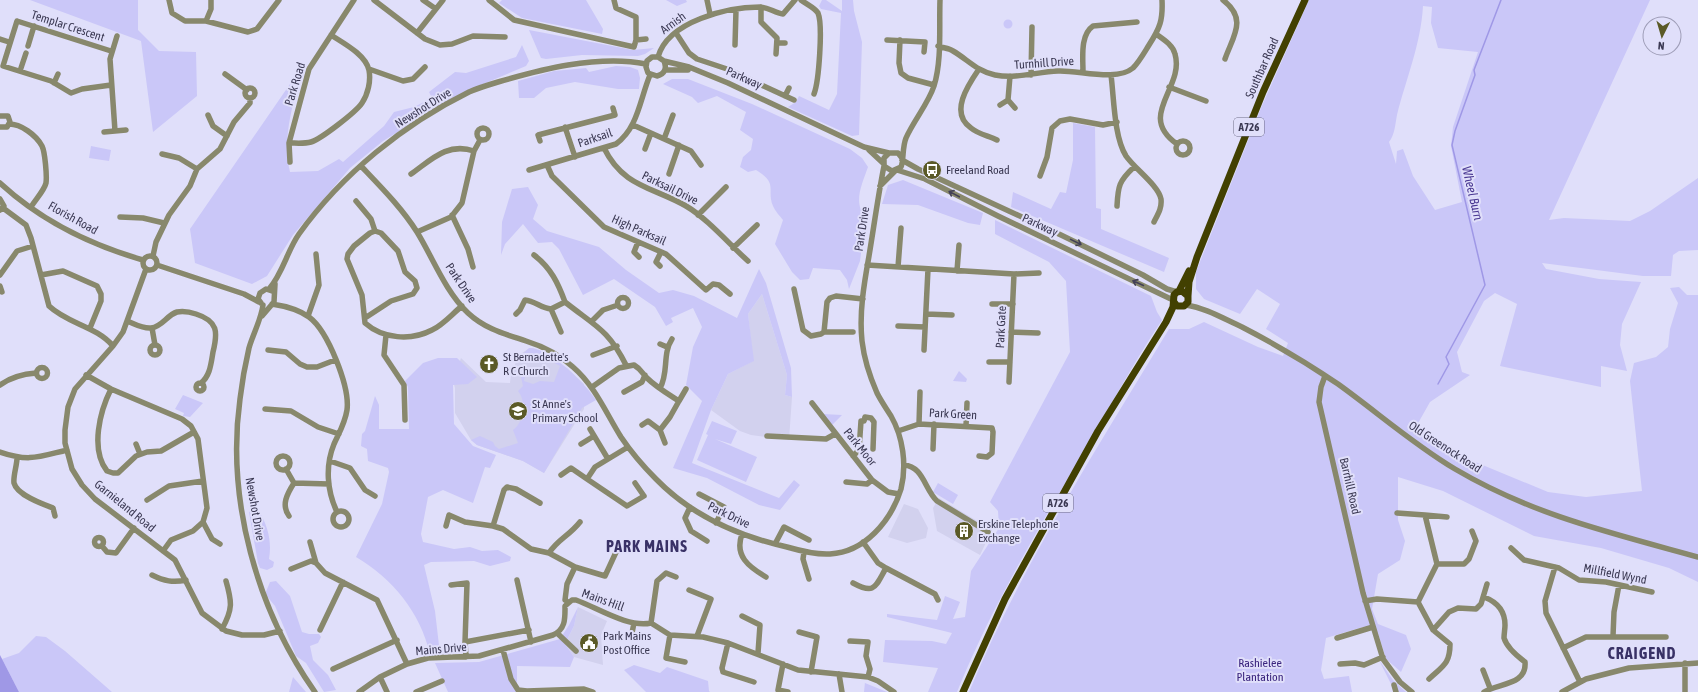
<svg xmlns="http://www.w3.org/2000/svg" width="1698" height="692" font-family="'Asap Condensed',sans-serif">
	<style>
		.built { fill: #d2d1ee }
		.green { fill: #cac7f8; fill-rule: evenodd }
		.water { fill: #9f98e6 }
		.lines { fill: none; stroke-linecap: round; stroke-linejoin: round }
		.stream { stroke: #9f98e6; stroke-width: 1.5 }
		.minor { stroke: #88886c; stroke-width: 5.5 }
		.major { stroke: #424001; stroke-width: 7 }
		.oneway { stroke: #434156 }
		.labels { text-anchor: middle; stroke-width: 4; stroke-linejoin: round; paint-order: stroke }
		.shield { fill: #e0dffa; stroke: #6c6b85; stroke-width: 1 }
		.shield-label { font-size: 11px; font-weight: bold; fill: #3b3953 }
		.street-label { font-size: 12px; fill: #3b3953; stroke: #e0dffa }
		.poi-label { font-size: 12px; fill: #3b3953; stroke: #e0dffa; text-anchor: start }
		.park-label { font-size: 12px; fill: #39237d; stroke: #e0dffa }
		.water-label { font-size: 13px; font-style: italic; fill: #493792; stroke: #e0dffa }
		.district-label { font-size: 16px; font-weight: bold; letter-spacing: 1px; fill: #393166; stroke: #e0dffa }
	</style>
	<rect width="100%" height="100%" fill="#e0dffa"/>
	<!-- built -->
	<path class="built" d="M762,294L787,375L785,395L792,397L789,440L751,435L740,431L711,410L728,374L753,361L748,314Z
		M533,348L567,368L584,384V409L544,473L523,461L477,445L471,440L455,413V388L453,381L461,358L486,382L510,383L511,374L519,355L528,349Z
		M939,498L992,530L980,555L937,531L933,508Z
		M904,504L918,509L928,528L926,538L907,543L888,537Z
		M578,607L607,621L601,635L603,665L574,657L565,644L574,626Z"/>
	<!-- green -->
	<path class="green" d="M30,0H138V30L159,51L196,52L197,96L153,132L141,41Z
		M502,0H586L603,29L602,34L522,18L499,3Z
		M666,0H686L687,2L677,6Z
		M822,0H826L842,11V0H853L854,11L862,42L859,135L852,136L788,107L796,102L799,96L829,110L837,94L841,13L821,9L819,6Z
		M1309,0H1650L1549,220L1564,218L1630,221L1650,211L1698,178V250L1679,251L1673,255L1671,276H1643L1542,263L1546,269L1599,279L1641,282L1622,324L1620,345L1627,371L1601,366V387L1500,366L1517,304L1495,293L1484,301L1457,352L1462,372L1470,375L1430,402L1417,425L1444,449L1548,492L1586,497L1642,491L1630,381L1634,363L1656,357L1668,347L1670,329L1678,303L1670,288L1679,287L1687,295H1698V582L1669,568L1601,548L1534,536L1443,491L1398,477V520L1405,541L1400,560L1378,574L1372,609L1378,624L1406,635L1411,649L1401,672L1386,659L1378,633L1363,627L1326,638L1321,670L1324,679L1349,676L1352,692H969C1022,564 1098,447 1169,329H1189L1204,322L1258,347L1283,356L1288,343L1266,329L1280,304L1257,289L1240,314L1204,299L1196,289V272L1261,108ZM1423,6L1432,7L1431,23L1438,48L1478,52L1453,127L1451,146L1462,202L1435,210L1413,176L1403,149L1397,151L1396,164L1389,142C1395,134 1395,125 1397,115C1406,79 1421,44 1423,6Z
		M1003.5 24a4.5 4.5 0 1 1 9 0a4.5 4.5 0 1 1-9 0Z
		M529,30L633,50L654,48L645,54L638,56L582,55L546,59L541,58Z
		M522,45L529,61L526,66L462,93L383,141L350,168L293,235L267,276L252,284L195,263L190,229L290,84L297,88C290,116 283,143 290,172L318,171L339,159L343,162L384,126L394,112L414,107L432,98L429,92L455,72L466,73L516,57Z
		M616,66L630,67L638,70L640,78L639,89H618L575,82L546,88L534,98H519L518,81L554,71L586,68L589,72Z
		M672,79H688L752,104L850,149L862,158L868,167C861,187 852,204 868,221L862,246L860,261L849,289L847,280L840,270L813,268L809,279L800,280L792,272L775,244L783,220C780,216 775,211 773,206C766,189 779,184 756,170L748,172L740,167L743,157L751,150L753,139L740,130L746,112L717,96L698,103L692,97L663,84Z
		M1073,123L1095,127L1096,208L1101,209V229L1169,258L1164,272L1011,207L1013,192L1051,209L1060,192L1066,193L1073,160Z
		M91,146L111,150L109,161L89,158Z
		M903,180L983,213L980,225L968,223L918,205L882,204L888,185Z
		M528,187L538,205L533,219L547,231L599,247L626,270L659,293L673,290L694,296L737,318L759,269L766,283L791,368L792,397L785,395L787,375L762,294L748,314L754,361L728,374L711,410L692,463L779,498L794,480L800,485L780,510L759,505L707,478L673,468L702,401L686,385L693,347L702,327L693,308L671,318L673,322L666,326L655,307L614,279L583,295L559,249L552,242L538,243L523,224L505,244L501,255L502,222L512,189Z
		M995,220L1151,296L1157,312L1162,320C1132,365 1107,412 1080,458C1035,534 990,610 957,692H928L938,668L883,662L885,640L932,641L946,644L952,633L887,617V614L937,620L945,596L960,602L953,619L965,617L971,571L999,528L998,511L990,502L1070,352L1066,281L1049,262L995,234Z
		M529,348C548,346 587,385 596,400L582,408L544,473L523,461L477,445L471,440L480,436L493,442L495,446L499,449L518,443L513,430C524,422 527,402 518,391L523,386L521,377L523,371L526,372L524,381L533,384L540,381L554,382L560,366L542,356L536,359L533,353L528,356L524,353Z
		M438,358H457L477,377L468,384L453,385L454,424L473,446L496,455L490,468L485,467L473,503L443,490L428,497L421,534L423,542L454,549L470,547L482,551L498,550L511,557L510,561L490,566L474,561L431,562L424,565L435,611L440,654H430C420,612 393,579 356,557L382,504L389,472L388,468L368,461L367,449L361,446L362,434L365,431L375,396L379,405V429H409L408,387L405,381L423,363Z
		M959,371L967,379L966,382L953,381Z
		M183,395L203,403L190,417L183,416L184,413L175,409Z
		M823,414L842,415L832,425Z
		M712,421L737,431L731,444L715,439L757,457L746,482L697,460L708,435L706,434Z
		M938,483L958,495L953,504L933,492Z
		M254,509L259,511C268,526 272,542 269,559L274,562L273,567L267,570L260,568L258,563L249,512Z
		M276,581L290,596L302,632L309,634H319L321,637L318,643L310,646L313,660L328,675L336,690L324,692L306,663L296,656L275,606L265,594L270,582Z
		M578,607L574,626L565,644L574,657L570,667L517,666V692H448L435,663L479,662L560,639L569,625Z
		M36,636L46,637L65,651L112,692H19L2,659L19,653Z
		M1379,660L1393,680L1406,692H1399L1392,686Z
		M634,665L660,673L667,667L708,681L709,691L710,692H646L624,670Z
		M293,677L306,692H289Z
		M865,682V683L887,692H864Z"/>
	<!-- water -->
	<path class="water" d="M0,655L19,692H0Z"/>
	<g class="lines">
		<!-- stream -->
		<path class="stream" d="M1438,384L1449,364L1446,357L1485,285L1452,145L1455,131L1475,75L1474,70L1501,0"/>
		<!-- minor -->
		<path class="minor" d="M169,0L172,13L185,21H206L248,32L257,29L279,0
			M374,0L425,39L440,45L452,44L473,36L505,37
			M423,0L436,9
			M489,0L514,20L634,47L636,40V17L616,8L614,0
			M707,0L710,14
			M801,0C806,4 815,8 818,13C823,25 819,81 814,94
			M1223,0C1248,19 1233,36 1225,59
			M761,7V22L777,38L776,54
			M206,21L211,9V0
			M417,33L443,0
			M676,33L689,53L697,59L727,69L794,100
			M1156,34C1163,39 1173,45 1175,54C1185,88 1136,115 1177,144
			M0,39L9,42
			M636,40L646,39
			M887,40L925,42L924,52
			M900,40L899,63L901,73L908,78L934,85
			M777,43H785
			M735,45L736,10
			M28,46L34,26
			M938,46C943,48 949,48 953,51C967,59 978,72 995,75C1017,79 1036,72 1058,71C1079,70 1116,82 1133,68C1139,62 1144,53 1149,45C1160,28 1163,20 1162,0
			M658,57C668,21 728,7 760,7C768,7 775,13 783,14L795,0
			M664,61C667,68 665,74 657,76L648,73L646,67L647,61L652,57H658L664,61L689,67L728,83L864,147L889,153
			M369,69L403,81L413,79L425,67
			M979,69C968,85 949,113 971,128C978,134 989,136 997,140
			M665,70H688
			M20,71L26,53
			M1083,72C1083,57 1080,35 1093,26L1137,22
			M225,74L247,90
			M1031,75L1032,27
			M1111,75C1114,98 1114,137 1126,156C1135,169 1158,185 1161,199C1162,208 1158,214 1154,222
			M1010,76L1008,100L1015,108
			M54,83L58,74
			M111,85L82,89L71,93L51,81L3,66L17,21L111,51
			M1169,87L1206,101
			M245 93a5 5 0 1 1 10 0a5 5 0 1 1-10 0Z
			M785,96L789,88
			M1000,105L1008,100
			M208,115L213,126L227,136
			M0,116H8L10,122L7,127H0
			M9,124C21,124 36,135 42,146C45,152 47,176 46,183C44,191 35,200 31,207
			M633,125L691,151L701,165
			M565,127L575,157
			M477 134a6 6 0 1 1 12 0a6 6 0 1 1-12 0Z
			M115,131L110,59L117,36
			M104,132L126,130
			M664,139L673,115
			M540,141L538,135L615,115L613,108
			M1176 148a7 7 0 1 1 14 0a7 7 0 1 1-14 0Z
			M289,143C296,143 304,144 311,142C321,139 356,112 362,103C368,94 371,81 369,70C365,54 343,43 331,35
			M604,148C623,187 653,187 686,206C708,219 729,244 748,261
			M645,149L651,133
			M869,150L884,164
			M162,154L179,158L197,169
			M902,158L898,153H889L884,158V166L892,171L901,167C904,160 902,148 906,138C914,120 928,104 934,86C942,60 939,28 940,0
			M902,160L918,169L1061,235L1143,275L1167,289L1177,292
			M290,162L289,143L309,69L354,0
			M547,165L552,176L604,227L666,254L706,290L713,284L719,285L730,294
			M361,166C380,186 402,208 417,232C433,258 445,291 468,313C485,329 505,334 526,341C542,346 560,355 573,367C595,386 606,413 621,437C631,452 643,466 656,479C691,515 738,536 787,547C801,551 816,555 830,554C865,552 891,521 901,489C907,465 903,437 891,416C886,408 881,401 877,393C870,377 864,358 862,341C859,313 864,284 869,256C874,226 878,196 884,166
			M529,170L616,144C638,128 640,99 650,75
			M897,170L925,179L998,216L1173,300
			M411,174C431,160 447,142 474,151
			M669,174L679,145
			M1040,176L1047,157L1052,128L1060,121L1070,119L1103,125L1117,122
			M0,183C40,220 91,245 143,260
			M880,186L895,171
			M0,199L4,206L0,210
			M356,201L371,219L375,231
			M1117,206C1118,186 1119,181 1134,167
			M3,208L26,225L31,238L49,306C68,324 96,326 113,346
			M452,215L468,249L473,267
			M698,215L726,187
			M120,217L143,218L164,223
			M417,232L451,217L462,203L474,151L480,140
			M638,242L634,252L639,257
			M733,248L757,225
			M534,255C551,268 558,283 565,302
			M143 263a7 7 0 1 1 14 0a7 7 0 1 1-14 0Z
			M153,256L156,242L169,215L190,186L197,169L220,149L234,122L250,103V98
			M157,265L244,294L259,302
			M867,265L1014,274L1039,273
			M660,266L656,262L661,252
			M898,267L901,228
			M146,269L123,332L113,346L75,389L68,407L65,430V443L72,469L82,485L95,499L175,560L202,613L226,631L242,635H264L280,631
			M957,271L959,245
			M0,275L17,251L33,246
			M41,275L63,271L97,286L101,294V301L90,328
			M0,286L2,292
			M269,289C283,273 287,251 299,234C342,174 404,124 469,92C478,88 488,85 498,82C522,75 543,69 568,65C593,61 621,59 646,64
			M794,289L803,330L811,336L821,334L824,332L827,302L830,298L836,296L863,299
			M617.5 303a5.5 5.5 0 1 1 11 0a5.5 5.5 0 1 1-11 0Z
			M261,303L258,299L260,293L266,289L272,291
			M272,304C285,306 298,309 309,317C328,331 350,387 347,410C345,423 339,433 334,444C325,466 327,491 337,512
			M992,304H1013
			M263,305C261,320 253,334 249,348C245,365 242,382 240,399C226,500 257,610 315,692
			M1186,305C1206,308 1224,319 1242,327C1275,344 1307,363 1338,384C1377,412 1413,444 1455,469C1533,515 1611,533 1698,557
			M551,309L561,332
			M516,314L520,310L525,300C535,301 541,308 551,309L565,302C595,326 608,329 626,365
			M926,314L952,315
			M262,316L274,302L275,284
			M308,316L319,285L316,254
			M365,318L391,301L413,294L417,288L415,281L405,272L398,251L381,233L375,231L370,233L354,246L348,254L347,259L362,295L365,323C383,339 411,341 432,330C443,325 452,314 462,306
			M127,321C135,324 143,329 151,328C162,327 167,315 177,312C183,311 190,312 196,314C218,321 218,332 213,352C211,364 210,376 201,383
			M592,321L603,310L618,305
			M898,326L925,327
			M152,328L155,345
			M824,332H853
			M1011,332L1038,333
			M386,335L384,355L404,385L405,420
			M660,344L667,347
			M150 350a5 5 0 1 1 10 0a5 5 0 1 1-10 0Z
			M268,350L286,352L300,364L307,367H317L335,360
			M924,350L928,269
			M593,355L617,346
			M989,362H1010
			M36.5 373a5.5 5.5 0 1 1 11 0a5.5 5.5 0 1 1-11 0Z
			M86,375L111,389L182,419L191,426L198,439L207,508L203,522L193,531L171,540L163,551
			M1325,376L1321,387L1319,402L1363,593L1383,659L1400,682L1412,692
			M1009,382L1014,274
			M196 387a4 4 0 1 1 8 0a4 4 0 1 1-8 0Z
			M0,385C11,377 23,374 36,373
			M592,387L619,368L634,365C641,369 642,373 647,378C656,387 668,394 679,401L670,417L660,430L648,421L642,425
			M660,388C669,373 662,354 672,339
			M111,389C100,411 90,449 107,471L113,473H118L136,456L147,452L161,451L194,432
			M624,392L642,382L645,375
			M679,401L686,389
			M812,403L872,480L888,492L899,494
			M265,409L291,411L318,427L339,434
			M919,424L920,392
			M966,426L967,403
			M590,429L608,459
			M660,430L665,443
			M898,431L919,424L992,428L993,432L992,453L987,457L979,456
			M767,436L826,439L835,434
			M136,444L140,454
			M581,444L594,436
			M933,449L934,424
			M0,452C29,462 38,457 67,450
			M853,456L859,450L861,421H864L865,417L871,418L874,422L873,449
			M276 463a7 7 0 1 1 14 0a7 7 0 1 1-14 0Z
			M17,458C17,465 13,476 14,483C17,495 42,504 53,508L55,516
			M330,461L350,468L365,490L375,496
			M904,465C923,466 925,490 937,501L988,532
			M286,469L294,483
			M561,475L571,468L587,479L595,467L628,447
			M587,479L627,506L644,496L635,483
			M846,482L867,484L872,480
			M699,494L724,507L716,523
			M147,500L169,486L203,481
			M690,507L685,518L691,531L707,541
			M333 519a8 8 0 1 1 16 0a8 8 0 1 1-16 0Z
			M1397,513L1425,515L1437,564L1418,602
			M1425,515L1447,517
			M289,516C281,505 287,494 294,483L329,484
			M203,522L212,539L220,544
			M446,526L449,515L465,522L493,526L503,529L531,549L549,553L575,567L567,584L565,600L568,602
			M493,526L504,490L507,487L516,489L540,503
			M742,534C734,556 749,567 766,577
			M94.5 542a4.5 4.5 0 1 1 9 0a4.5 4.5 0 1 1-9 0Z
			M310,542L316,563
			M863,542L878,563L886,568
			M775,544L784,527L809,540
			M102,546L107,552L116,553L134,528
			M1511,548L1524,560L1559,568L1579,580L1606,582L1652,592
			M804,552L803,559L809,579
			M549,553C558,539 569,536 580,522
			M1437,564H1464L1469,559L1476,541L1472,531
			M575,567L605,576L617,550
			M1555,567L1545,601L1546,613L1580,682
			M291,569L311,561L316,563L325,573L377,600L407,664
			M152,575C164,581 173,583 186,580
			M517,580L531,642
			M853,583C875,595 875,587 886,568L935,594L938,600
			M451,585L467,583L465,642L529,630
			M689,590L711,599L697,636
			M1484,597C1497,602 1505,610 1505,625C1505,629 1504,634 1504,638C1507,648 1517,656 1525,662C1527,685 1499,683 1484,692
			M1365,601L1377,599L1418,602
			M1418,602L1433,630L1450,644C1450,664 1443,666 1429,679
			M742,616L760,625L758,653
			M651,623L657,581L666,573L676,577
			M222,629C233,609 232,602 226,581
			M320,630L343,582
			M1433,630L1449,612L1458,608L1476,609L1481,604L1487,584
			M799,632L817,637L811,672
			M557,633L576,651
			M670,635L666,658L685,662
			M1613,636L1614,612L1619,585
			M631,638L634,623
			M1337,638L1373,627
			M850,641L868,642L866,656L870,669L868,677
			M465,642L466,657
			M728,643L722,668L723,672L754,682
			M1563,648L1586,637H1666
			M503,650L511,679L518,690L527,691L584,689L593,692
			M1685,663V692
			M783,664L778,690L788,692
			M1340,664L1355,663L1364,665L1383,657
			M333,669L397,640
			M1483,670L1490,688
			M839,674L842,692
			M380,677L387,692
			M1394,685L1396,692
			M359,692L380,677L407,664L428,658L479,656L553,635C566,629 565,618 565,606L572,600H576C598,608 628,628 651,623L670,635L703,637L728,643L798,670L868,677L878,681L894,692
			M416,692L442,681
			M1562,692L1586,679L1629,668L1698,663"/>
		<!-- major -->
		<path class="major" d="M1179,291L1189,271
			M1188,296L1189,282L1197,257L1263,92L1305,0
			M963,692L1005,599L1098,431L1166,322L1173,307L1174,295L1177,292L1182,291L1188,296V302L1184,306H1177L1174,302"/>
	</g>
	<!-- one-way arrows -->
	<defs><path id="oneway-shaft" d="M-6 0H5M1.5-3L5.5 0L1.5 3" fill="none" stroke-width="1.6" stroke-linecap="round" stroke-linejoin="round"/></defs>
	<g class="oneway">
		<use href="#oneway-shaft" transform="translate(954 194) rotate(-152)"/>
		<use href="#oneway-shaft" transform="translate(1076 242) rotate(26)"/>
		<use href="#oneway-shaft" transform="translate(1138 283) rotate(-156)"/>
	</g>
	<!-- icons -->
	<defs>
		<g id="bus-disc" transform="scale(1)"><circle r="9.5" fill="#5b5a27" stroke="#e0dffa"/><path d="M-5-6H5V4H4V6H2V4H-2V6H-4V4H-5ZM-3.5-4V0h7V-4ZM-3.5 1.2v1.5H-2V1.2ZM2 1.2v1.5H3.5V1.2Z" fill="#fff"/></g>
		<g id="church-disc" transform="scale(1)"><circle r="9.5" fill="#5b5a27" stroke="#e0dffa"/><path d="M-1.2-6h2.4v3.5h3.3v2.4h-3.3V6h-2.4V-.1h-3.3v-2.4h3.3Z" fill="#fff"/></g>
		<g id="school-disc" transform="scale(1)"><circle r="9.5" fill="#5b5a27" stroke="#e0dffa"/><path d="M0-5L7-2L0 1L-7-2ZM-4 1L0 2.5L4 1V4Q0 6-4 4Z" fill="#fff"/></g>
		<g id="building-disc" transform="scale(1)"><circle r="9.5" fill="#5b5a27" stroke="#e0dffa"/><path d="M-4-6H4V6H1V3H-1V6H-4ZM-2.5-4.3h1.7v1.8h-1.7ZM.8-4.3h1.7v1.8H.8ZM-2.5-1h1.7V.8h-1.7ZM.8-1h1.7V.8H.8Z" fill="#fff"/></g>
		<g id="civic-disc" transform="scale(1)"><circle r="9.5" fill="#5b5a27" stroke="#e0dffa"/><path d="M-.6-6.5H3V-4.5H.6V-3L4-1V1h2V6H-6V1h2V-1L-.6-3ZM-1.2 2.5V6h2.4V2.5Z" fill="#fff"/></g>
	</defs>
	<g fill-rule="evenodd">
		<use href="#bus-disc" x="932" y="170"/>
		<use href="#church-disc" x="489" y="364"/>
		<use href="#school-disc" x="518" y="411"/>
		<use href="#building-disc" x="964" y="531"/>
		<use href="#civic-disc" x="589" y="643"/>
	</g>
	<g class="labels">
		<!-- shield labels -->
		<g class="shield">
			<rect x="1234" y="118" width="30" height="18" rx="3"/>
			<rect x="1043" y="494" width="30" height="18" rx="3"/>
		</g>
		<g class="shield-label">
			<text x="1249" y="131">A726</text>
			<text x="1058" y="507">A726</text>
		</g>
		<!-- street labels -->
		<g class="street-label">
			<text transform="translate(673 23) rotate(-36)" y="4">Arnish</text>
			<text transform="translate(68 26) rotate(18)" y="4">Templar Crescent</text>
			<text transform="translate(1044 63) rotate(-4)" y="4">Turnhill Drive</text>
			<text transform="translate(1262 68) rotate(-66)" y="4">Southbar Road</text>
			<text transform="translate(744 78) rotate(24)" y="4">Parkway</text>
			<text transform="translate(295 84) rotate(-73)" y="4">Park Road</text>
			<text transform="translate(423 108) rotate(-32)" y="4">Newshot Drive</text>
			<text transform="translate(595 138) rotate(-19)" y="4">Parksail</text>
			<text transform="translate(670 188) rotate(26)" y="4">Parksail Drive</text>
			<text transform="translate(73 218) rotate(29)" y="4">Florish Road</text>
			<text transform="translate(1040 225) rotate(25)" y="4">Parkway</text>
			<text transform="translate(862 229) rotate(-81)" y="4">Park Drive</text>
			<text transform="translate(639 230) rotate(24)" y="4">High Parksail</text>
			<text transform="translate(461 283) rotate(56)" y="4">Park Drive</text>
			<text transform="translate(1001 327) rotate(-87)" y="4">Park Gate</text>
			<text transform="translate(953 414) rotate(3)" y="4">Park Green</text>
			<text transform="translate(860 447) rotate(51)" y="4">Park Moor</text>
			<text transform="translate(1445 447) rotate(33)" y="4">Old Greenock Road</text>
			<text transform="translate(1350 486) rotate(77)" y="4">Barrhill Road</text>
			<text transform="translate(125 506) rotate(39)" y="4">Garnieland Road</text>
			<text transform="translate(255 509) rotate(80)" y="4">Newshot Drive</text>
			<text transform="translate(729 515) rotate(26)" y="4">Park Drive</text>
			<text transform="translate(1615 574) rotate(11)" y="4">Millfield Wynd</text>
			<text transform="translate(603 600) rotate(20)" y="4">Mains Hill</text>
			<text transform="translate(441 649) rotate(-5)" y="4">Mains Drive</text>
		</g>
		<!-- poi labels -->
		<g class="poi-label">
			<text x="946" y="174">Freeland Road</text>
			<text x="503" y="361">St Bernadette's<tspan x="503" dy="14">R C Church</tspan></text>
			<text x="532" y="408">St Anne's<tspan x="532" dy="14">Primary School</tspan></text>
			<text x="978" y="528">Erskine Telephone<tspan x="978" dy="14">Exchange</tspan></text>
			<text x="603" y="640">Park Mains<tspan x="603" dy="14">Post Office</tspan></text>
		</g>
		<!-- park labels -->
		<g class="park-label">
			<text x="1260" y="667">Rashielee<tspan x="1260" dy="14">Plantation</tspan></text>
		</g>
		<!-- water labels -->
		<g class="water-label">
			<text transform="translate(1473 193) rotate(77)" y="5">Wheel Burn</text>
		</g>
		<!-- district labels -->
		<g class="district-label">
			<text x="647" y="552">PARK MAINS</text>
			<text x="1642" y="659">CRAIGEND</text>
		</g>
	</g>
	<!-- north arrow -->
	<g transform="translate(1662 36) rotate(185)"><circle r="19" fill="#e0dffa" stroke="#9e9db7"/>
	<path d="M0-3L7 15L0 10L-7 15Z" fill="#5b5a27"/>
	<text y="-6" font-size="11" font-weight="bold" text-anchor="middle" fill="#3b3953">N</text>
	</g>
</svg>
